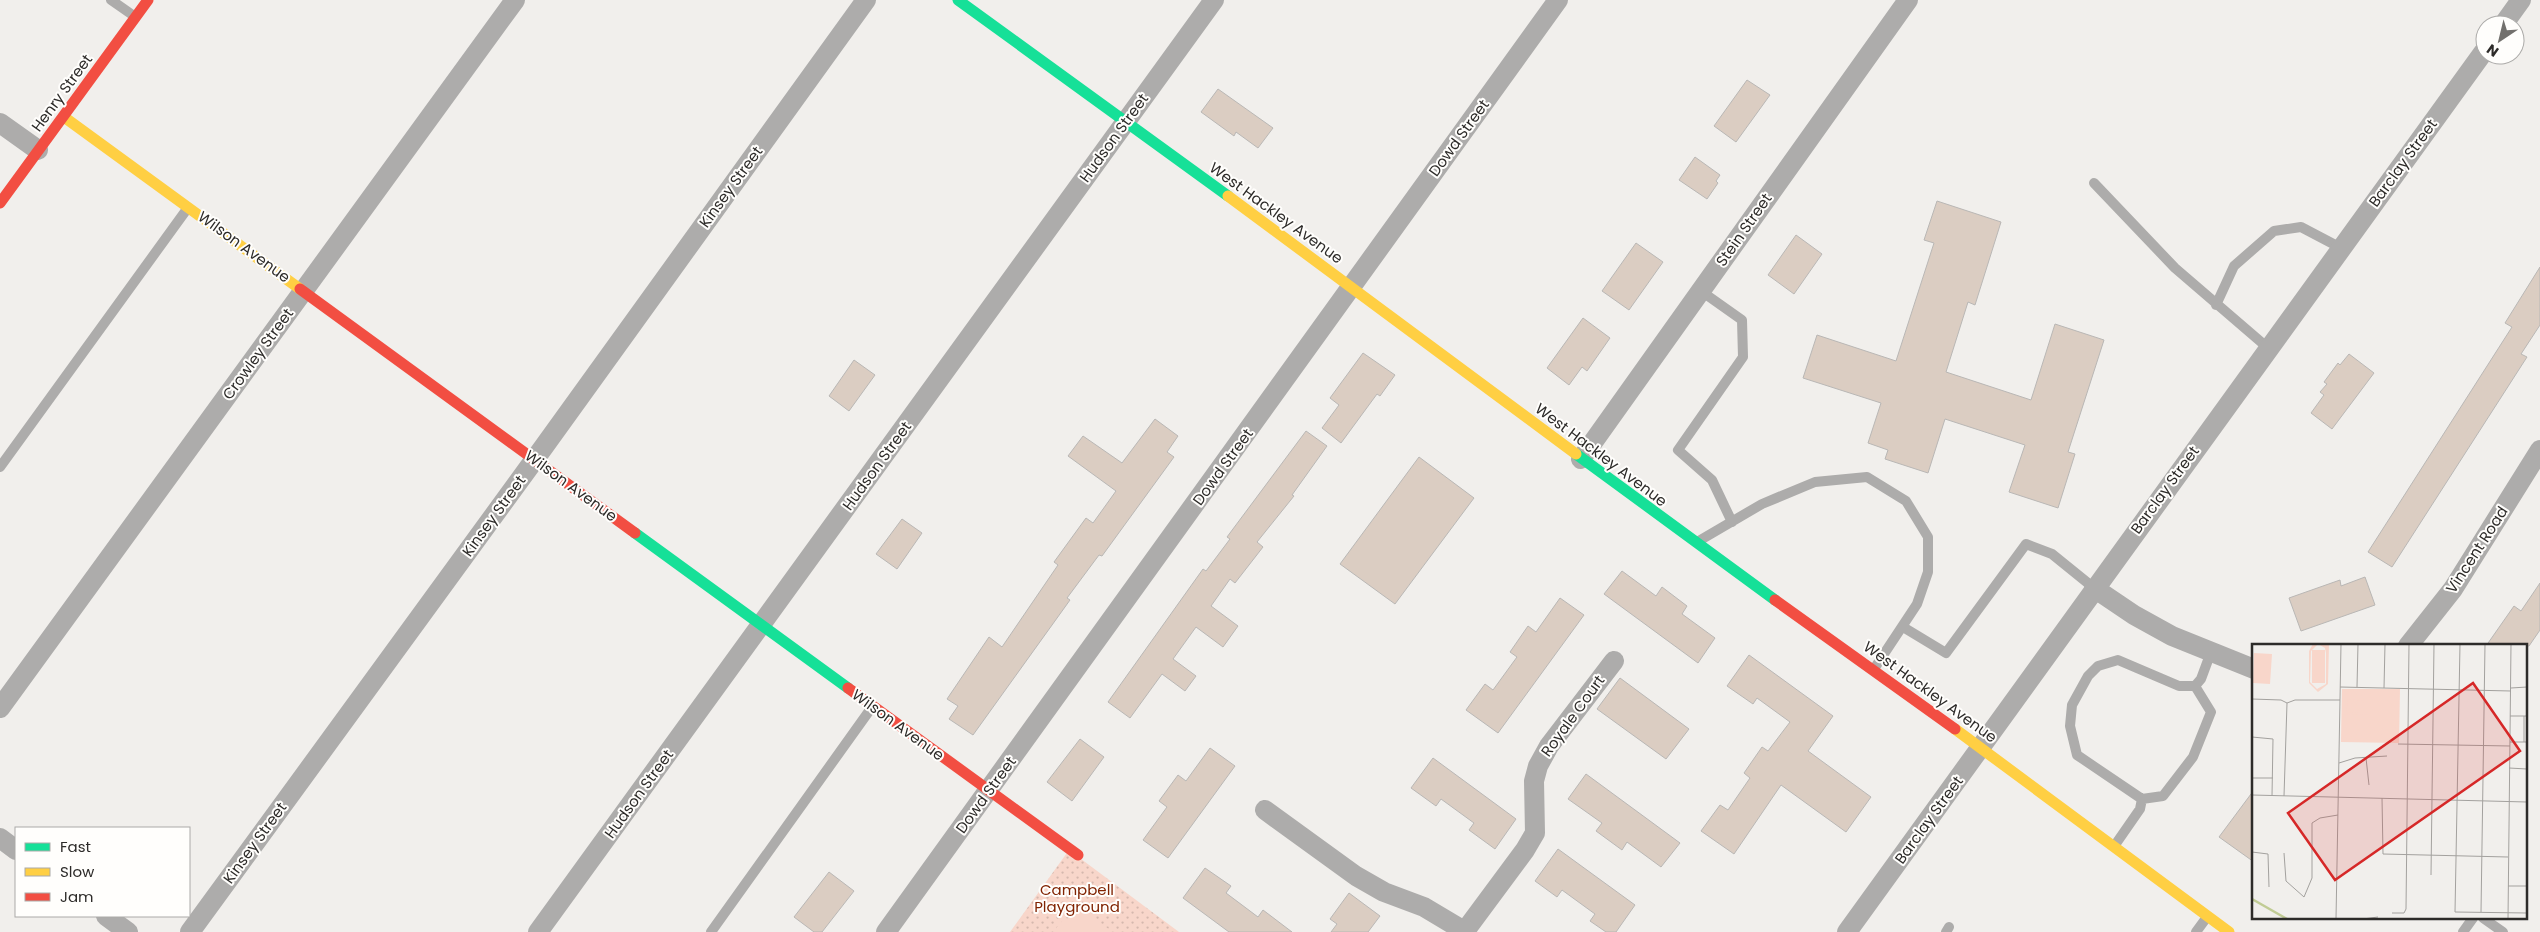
<svg xmlns="http://www.w3.org/2000/svg" width="2540" height="932" font-family="Poppins,sans-serif">
	<style>
		.grass { fill: url(#grass-dots) }
		.pitch { fill: #f8d6ca }
		.building { fill: #dbcdc2; stroke: #b9b7b5 }
		.lines { fill: none; stroke-linecap: round; stroke-linejoin: round }
		.lane { stroke: #adacab; stroke-width: 10 }
		.street { stroke: #adacab; stroke-width: 20 }
		.fast { stroke: #16e098; stroke-width: 11 }
		.slow { stroke: #ffcf43; stroke-width: 11 }
		.jam { stroke: #f24e42; stroke-width: 11 }
		.labels { text-anchor: middle; stroke-width: 4; stroke-linejoin: round; paint-order: stroke }
		.street-label { font-size: 15px; fill: #2d2b29; stroke: #fffefc }
		.park-label { font-size: 15px; fill: #802302; stroke: #fffefc }
		.inset-river { fill: none; stroke: #c1cc95; stroke-width: 2.5 }
		.inset-road { fill: none; stroke: #a3a19e; stroke-width: 1 }
		.view { fill: #d62828; fill-opacity: 0.15; stroke: #d62828; stroke-width: 2.5 }
		.inset-edge { fill: none; stroke: #2d2b29; stroke-width: 2.5 }
	</style>
	<defs>
		<pattern id="grass-dots" width="8" height="8" patternUnits="userSpaceOnUse" patternTransform="scale(1.25)"><rect width="8" height="8" fill="#f8d6ca"/><path d="M2 2h.1M6 6h.1" fill="none" stroke="#d5b8ae" stroke-width="1.8" stroke-linecap="round"/></pattern>
	</defs>
	<rect width="100%" height="100%" fill="#f1efec"/>
	<!-- grass -->
	<path class="grass" d="M1069,850L1179,932H1010Z"/>
	<!-- pitch -->
	<path class="pitch" d="M1083,911L1113,932H1053L1062,921Z"/>
	<!-- building -->
	<path class="building" d="M1747,80L1770,95L1736,142L1714,126Z
		M1218,89L1273,128L1258,148L1236,132L1234,136L1201,112Z
		M1695,157L1720,175L1716,181L1718,183L1707,199L1679,180Z
		M1937,201L2001,222L1975,305L1968,302L1946,372L2031,400L2055,324L2104,340L2068,452L2075,454L2058,508L2009,492L2025,445L1945,419L1928,473L1885,459L1888,450L1868,443L1881,403L1803,378L1817,335L1896,361L1934,243L1924,240Z
		M1796,235L1822,254L1794,294L1768,275Z
		M1636,243L1663,262L1629,310L1602,291Z
		M2540,267V325L2521,354L2527,357L2392,567L2368,552L2512,327L2505,323Z
		M1583,318L1610,338L1587,371L1582,367L1569,385L1547,368Z
		M1363,353L1395,375L1380,396L1377,394L1341,443L1322,428L1339,405L1330,398Z
		M2349,354L2374,373L2332,429L2311,413L2324,395L2320,392L2327,384L2324,382L2338,363L2340,365Z
		M854,360L875,375L849,411L829,396Z
		M1155,419L1178,436L1167,452L1174,457L1102,556L1099,555L1067,598L1070,600L973,735L949,719L958,706L947,699L989,637L1002,647L1058,565L1054,562L1086,518L1093,523L1116,491L1068,456L1083,436L1122,463Z
		M1306,431L1327,446L1292,495L1294,496L1257,542L1263,547L1235,583L1230,579L1211,606L1238,626L1223,647L1196,627L1173,659L1196,676L1185,691L1162,674L1130,718L1108,702L1203,569L1206,571L1230,539L1227,537Z
		M1419,457L1474,498L1395,604L1340,564Z
		M902,519L922,533L897,569L876,554Z
		M1622,571L1656,596L1662,587L1687,606L1682,614L1715,638L1698,663L1604,594Z
		M2365,577L2375,605L2301,631L2289,598L2340,580L2341,586Z
		M2540,583V630L2529,646H2486L2514,606L2521,611Z
		M1560,598L1584,615L1498,733L1466,710L1485,684L1493,690L1517,657L1510,652L1528,626L1536,632Z
		M1749,655L1833,716L1808,751L1871,797L1846,832L1781,785L1734,854L1701,831L1720,805L1728,810L1750,778L1744,773L1762,747L1768,751L1790,722L1757,698L1753,704L1727,686Z
		M1620,678L1689,729L1666,759L1597,709Z
		M1080,739L1104,757L1072,801L1047,782Z
		M1210,748L1235,766L1168,858L1143,840L1167,807L1159,801L1178,775L1186,781Z
		M1433,758L1516,819L1495,849L1469,830L1474,823L1441,799L1436,806L1411,788Z
		M1586,774L1680,843L1661,867L1627,842L1622,850L1596,831L1602,823L1568,799Z
		M2254,790V862L2219,837Z
		M1558,849L1635,905L1616,932H1606L1590,921L1595,914L1562,890L1557,897L1535,881Z
		M1205,868L1231,886L1226,893L1258,917L1263,910L1292,932H1229L1183,898Z
		M829,872L854,891L822,932H814L794,917Z
		M1349,893L1380,916L1368,932H1331L1337,924L1330,919Z"/>
	<g class="lines">
		<!-- lane -->
		<path class="lane" d="M111,0L134,16
			M2094,183L2175,268L2268,348
			M1701,291L1742,320L1743,357L1678,450L1712,480L1732,522
			M2216,305L2234,266L2274,231L2301,227L2341,248
			M0,467L187,209
			M1697,542L1762,504L1815,482L1867,477L1906,501L1928,537V572L1917,604L1874,669
			M1903,627L1946,653L2026,544L2052,554L2094,588
			M2142,799L2163,796L2193,757L2211,712L2195,686
			M2115,845L2140,809L2142,799L2077,755L2070,726L2072,705L2088,676L2098,666L2118,660L2179,686H2195L2201,679L2211,652
			M2483,918L2503,932
			M711,932L872,707
			M1946,932L1949,927
			M2196,932L2207,917
			M2463,932L2473,918"/>
		<!-- street -->
		<path class="street" d="M2503,25L2521,0
			M0,123L38,150
			M1581,459L1908,0
			M2094,588L2134,615L2172,636L2254,669
			M2408,646L2453,589L2540,450
			M0,708L515,0
			M1265,810L1356,876L1384,892L1424,907L1466,932
			M0,838L16,850
			M106,916L128,932
			M1465,931L1525,850L1535,833L1534,781L1538,766L1549,746L1614,661
			M190,932L535,459L866,0
			M538,932L1214,0
			M886,932L1558,0
			M1847,932L2485,50"/>
		<!-- fast -->
		<path class="fast" d="M958,0L1228,196
			M1576,454L1775,600
			M635,533L848,688"/>
		<!-- slow -->
		<path class="slow" d="M64,117L300,289
			M1228,196L1576,454
			M1955,729L2229,932"/>
		<!-- jam -->
		<path class="jam" d="M0,203L148,0
			M300,289L635,533
			M1775,600L1955,729
			M848,688L1078,855"/>
	</g>
	<g class="labels">
		<!-- street labels -->
		<g class="street-label">
			<text transform="translate(62 93) rotate(-54)" y="5">Henry Street</text>
			<text transform="translate(1114 138) rotate(-54)" y="5">Hudson Street</text>
			<text transform="translate(1459 138) rotate(-54)" y="5">Dowd Street</text>
			<text transform="translate(2403 163) rotate(-54)" y="5">Barclay Street</text>
			<text transform="translate(731 187) rotate(-54)" y="5">Kinsey Street</text>
			<text transform="translate(1276 213) rotate(36)" y="5">West Hackley Avenue</text>
			<text transform="translate(1744 230) rotate(-55)" y="5">Stein Street</text>
			<text transform="translate(244 247) rotate(36)" y="5">Wilson Avenue</text>
			<text transform="translate(258 354) rotate(-54)" y="5">Crowley Street</text>
			<text transform="translate(1601 455) rotate(37)" y="5">West Hackley Avenue</text>
			<text transform="translate(877 466) rotate(-54)" y="5">Hudson Street</text>
			<text transform="translate(1223 467) rotate(-54)" y="5">Dowd Street</text>
			<text transform="translate(571 486) rotate(36)" y="5">Wilson Avenue</text>
			<text transform="translate(2165 490) rotate(-54)" y="5">Barclay Street</text>
			<text transform="translate(494 516) rotate(-54)" y="5">Kinsey Street</text>
			<text transform="translate(2477 550) rotate(-57)" y="5">Vincent Road</text>
			<text transform="translate(1930 692) rotate(36)" y="5">West Hackley Avenue</text>
			<text transform="translate(1573 716) rotate(-54)" y="5">Royale Court</text>
			<text transform="translate(898 725) rotate(36)" y="5">Wilson Avenue</text>
			<text transform="translate(639 794) rotate(-54)" y="5">Hudson Street</text>
			<text transform="translate(986 795) rotate(-54)" y="5">Dowd Street</text>
			<text transform="translate(1929 820) rotate(-54)" y="5">Barclay Street</text>
			<text transform="translate(255 843) rotate(-54)" y="5">Kinsey Street</text>
		</g>
		<!-- park labels -->
		<g class="park-label">
			<text x="1077" y="895">Campbell<tspan x="1077" dy="17">Playground</tspan></text>
		</g>
	</g>
	<!-- overview -->
	<g transform="translate(2252 644)">
		<rect width="275" height="275" fill="#f1efec"/>
		<path d="M90,45H148L147,99L89,98Z" fill="#f8d6ca"/>
		<path d="M61,0H77L76,40L66,48L57,39V7ZM66,0L73,4L74,9V40L65,45L58,38L59,7ZM60,6H73V39H60ZM2,9L20,10L18,40L1,39ZM96,55L112,57L109,68L94,69ZM90,70L116,71V97L104,96L96,90L90,80ZM121,73H136L132,83L144,81L143,96H129L131,84L121,89Z" fill="#f8d6ca" fill-rule="evenodd"/>
		<path class="inset-river" d="M0,255L35,275"/>
		<path class="inset-road" d="M208,0L203,268L275,269M88,43L259,47M105,43L106,0M132,44L133,0M259,44L275,43M0,55L29,56L35,59M35,59L43,56H88M258,72H275M0,93L21,95L20,152M258,98H275M272,98V72M146,100L258,102M114,114L117,141M87,119L103,114L135,112M257,124L275,125M0,134H21M0,151L275,158M32,152L35,59M130,154L131,210L256,213M0,208L16,210L17,243M32,209L34,237L52,253L60,234V179L68,174L86,171M179,231L182,0M256,242H275M229,268L233,0M140,269H152L154,265L157,0M84,275L89,0M111,275L126,273M256,275L259,0"/>
		<path class="view" d="M221,39L268,107L83,236L36,169Z"/>
		<rect width="275" height="275" class="inset-edge"/>
	</g>
	<!-- legend -->
	<rect x="15" y="827" width="175" height="90" fill="#fffefc" stroke="#abaaa8"/>
	<rect x="25" y="843" width="25" height="8" fill="#16e098" stroke="#abaaa8"/>
	<text x="60" y="852" font-size="15" fill="#2d2b29">Fast</text>
	<rect x="25" y="868" width="25" height="8" fill="#ffcf43" stroke="#abaaa8"/>
	<text x="60" y="877" font-size="15" fill="#2d2b29">Slow</text>
	<rect x="25" y="893" width="25" height="8" fill="#f24e42" stroke="#abaaa8"/>
	<text x="60" y="902" font-size="15" fill="#2d2b29">Jam</text>
	<!-- north arrow -->
	<g transform="translate(2500 40) rotate(215)"><circle r="24" fill="#fffefc" stroke="#abaaa8"/>
	<path d="M0-4L9 19L0 12L-9 19Z" fill="#72706d"/>
	<text y="-8" font-size="14" font-weight="bold" text-anchor="middle" fill="#2d2b29">N</text>
	</g>
</svg>
